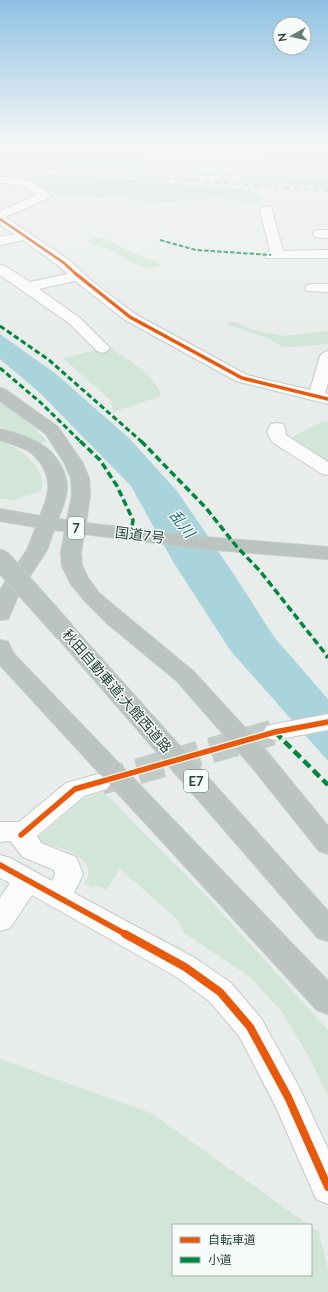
<svg xmlns="http://www.w3.org/2000/svg" width="328" height="1292" font-family="Lato,'Noto Sans JP',sans-serif">
	<style>
		.green { fill: #d1e6d8 }
		.water { fill: #a9d4db }
		.lines { fill: none; stroke-linecap: round; stroke-linejoin: round }
		.minor-tunnel { stroke: #c1cbc8; stroke-width: 26; stroke-dasharray: 26 12; stroke-linecap: butt }
		.minor-casing { stroke: #c5cac8; stroke-width: 2 }
		.highway-casing { stroke: #c3ccc9; stroke-width: 2 }
		.minor { fill: #fcfcfc; fill-rule: evenodd }
		.highway { fill: #bcc4c2; fill-rule: evenodd }
		.rail-casing { stroke: #c9cdcc; stroke-width: 2.5 }
		.rail { stroke: #f7fbf9; stroke-width: 1.5; stroke-dasharray: 5; stroke-linecap: butt }
		.highway-bridge-casing { stroke: #c3ccc9; stroke-width: 22; stroke-linecap: butt }
		.highway-bridge { stroke: #bcc4c2; stroke-width: 20 }
		.quiet-far3 { stroke: #00873e; stroke-width: 2; stroke-dasharray: 4.5 2; stroke-linecap: butt }
		.quiet-far2 { stroke: #00873e; stroke-width: 3; stroke-dasharray: 5.5 3; stroke-linecap: butt }
		.quiet-far1 { stroke: #00873e; stroke-width: 3.5; stroke-dasharray: 7 3.5; stroke-linecap: butt }
		.quiet { stroke: #00873e; stroke-width: 4.5; stroke-dasharray: 9 4.5; stroke-linecap: butt }
		.cycleway-far3-casing { stroke: #f7fbf9; stroke-width: 4 }
		.cycleway-far2-casing { stroke: #f7fbf9; stroke-width: 5 }
		.cycleway-far1-casing { stroke: #f7fbf9; stroke-width: 8 }
		.cycleway-casing { stroke: #f7fbf9; stroke-width: 10 }
		.cycleway-far3 { stroke: #e8590c; stroke-width: 2.5 }
		.cycleway-far2 { stroke: #e8590c; stroke-width: 3.5 }
		.cycleway-far1 { stroke: #e8590c; stroke-width: 5.5 }
		.cycleway { stroke: #e8590c; stroke-width: 8 }
		.labels { text-anchor: middle; stroke-width: 3; stroke-linejoin: round; paint-order: stroke }
		.shield { fill: #f7fbf9; stroke: #637a73; stroke-width: 1 }
		.shield-label { font-size: 13px; font-weight: bold; fill: #24423a }
		.street-label { font-size: 14px; fill: #24423a; stroke: #f7fbf9 }
		.water-label { font-size: 15px; font-style: italic; fill: #1c6f80; stroke: #f7fbf9 }
	</style>
	<rect width="100%" height="100%" fill="#e8edeb"/>
	<!-- green -->
	<path class="green" d="M0,145H134L144,154L138,159V163L156,167L231,172L237,175L223,177L127,171L0,160Z
		M255,145H320L328,149V158C309,160 288,168 269,163Z
		M37,174H51L246,189L255,192L260,198L258,203L254,204L218,198L148,203L125,197L93,198L76,193L69,194L65,197H61L30,181L29,178Z
		M256,175L328,180V188L239,181L235,178Z
		M94,237L109,240L131,252L158,262L161,265L153,268L142,267L126,260L113,251L90,243L88,240Z
		M227,322H235L253,330L285,336L328,331V344L295,347H283L270,339L229,325Z
		M110,347C126,359 156,375 161,396L113,412L111,401L63,358Z
		M0,401L31,425L47,441L40,443L0,426Z
		M328,421V468L287,440L321,422Z
		M0,441C18,447 49,468 41,491L16,500L0,499Z
		M104,792L212,902L328,1030V1093L324,1089L312,1062L282,1012L249,976L183,932L178,920L120,869L106,890L96,885L94,888L84,884C85,882 88,879 88,876C93,854 55,846 40,843L39,837L82,799Z
		M0,1059L151,1113L309,1225H173V1275H311V1227L319,1232L328,1269V1292H0Z"/>
	<!-- water -->
	<path class="water" d="M0,334L56,374L129,438L177,491L235,576L274,637L328,699V761L230,650L172,560L131,486L39,392L0,359Z"/>
	<g class="lines">
		<!-- minor-tunnel -->
		<path class="minor-tunnel" d="M101,782L275,732"/>
		<!-- minor casing -->
		<g class="minor-casing">
			<path id="minor" d="M0,177L29,180L51,195L47,199L5,217L69,260L93,282L135,314L247,375L310,390L320,356L323,353L328,351V383L325,393L328,394V404L236,381L125,320L75,281L39,289L80,318L110,348L107,351L102,353L97,351L70,324L0,275V265L5,266L30,282L68,274L59,266L23,240L0,245V237L14,234L0,225V211L37,195L22,185L0,183Z
				M266,206L270,207L272,210L283,251L328,250V258H266L265,255L266,252L270,251L260,210L262,207Z
				M319,230H328V238L315,237L313,234L315,231Z
				M312,284H328V292L307,291L305,288L307,285Z
				M277,423L283,424L285,428L286,435L328,462V475L322,474L272,442L267,432L271,424Z
				M328,714V730L275,740L267,738L263,732L267,726L275,724Z
				M98,774L107,777L111,783L107,789L84,796L37,836L41,843L76,857L83,874L74,893L195,958L231,983L261,1018L299,1087L328,1149V1204L316,1199L275,1105L239,1036L209,1001L175,976L32,895L10,928L0,931V898L10,883L0,878V855L10,858L52,881L55,874L54,870L23,857L10,841L0,842V822H19L66,783Z"/>
		</g>
		<!-- highway casing -->
		<g class="highway-casing">
			<path id="highway" d="M0,388L6,390L58,427L82,462L89,478L90,495L86,523L204,537L328,547V559L204,549L84,534L81,552L82,566L88,578L99,593L124,614L193,671L269,754L328,826V854L319,851L251,766L177,681L108,624L85,601L71,584L62,566L61,552L65,531L54,530L47,550L20,591L8,619L0,620V590L27,550L36,527L0,521V509L40,516C48,497 53,484 42,465C38,459 33,453 27,450C18,446 9,443 0,440V429C13,432 29,437 40,444C55,452 68,473 67,489C66,500 62,509 58,519L67,520L72,495L71,478L64,462L46,434L0,401Z
				M65,625L73,627L328,911V941L318,938L57,637L54,632L57,627Z
				M0,640L8,642L13,653L328,981V1014L317,1010L0,665Z"/>
		</g>
		<!-- minor -->
		<use href="#minor" class="minor"/>
		<!-- highway -->
		<use href="#highway" class="highway"/>
		<!-- rail casing -->
		<g class="rail-casing">
			<path id="rail" d="M0,165L328,191"/>
		</g>
		<!-- rail -->
		<use href="#rail" class="rail"/>
		<!-- highway-bridge casing -->
		<g class="highway-bridge-casing">
			<path id="highway-bridge" d="M0,559L65,632"/>
		</g>
		<!-- highway-bridge -->
		<use href="#highway-bridge" class="highway-bridge"/>
		<!-- quiet-far3 -->
		<path class="quiet-far3" d="M160,240L196,250L271,255"/>
		<!-- quiet-far2 -->
		<path class="quiet-far2" d="M0,326L49,360L142,442
			M0,368L40,402L81,442"/>
		<!-- quiet-far1 -->
		<path class="quiet-far1" d="M80,441L100,460L117,486L133,520L131,534
			M141,441L206,508L237,547L260,571L328,657"/>
		<!-- quiet -->
		<path class="quiet" d="M327,656L328,658
			M275,732L328,785"/>
		<!-- cycleway-far3 casing -->
		<g class="cycleway-far3-casing">
			<path id="cycleway-far3" d="M0,219L64,263L77,275"/>
		</g>
		<!-- cycleway-far2 casing -->
		<g class="cycleway-far2-casing">
			<path id="cycleway-far2" d="M76,274L130,317L242,378L328,399"/>
		</g>
		<!-- cycleway-far1 casing -->
		<g class="cycleway-far1-casing">
			<path id="cycleway-far1" d="M21,835L75,789L275,732L328,722
				M0,865L127,935"/>
		</g>
		<!-- cycleway casing -->
		<g class="cycleway-casing">
			<path id="cycleway" d="M125,934L185,967L220,992L250,1027L288,1097L328,1187"/>
		</g>
		<!-- cycleway-far3 -->
		<use href="#cycleway-far3" class="cycleway-far3"/>
		<!-- cycleway-far2 -->
		<use href="#cycleway-far2" class="cycleway-far2"/>
		<!-- cycleway-far1 -->
		<use href="#cycleway-far1" class="cycleway-far1"/>
		<!-- cycleway -->
		<use href="#cycleway" class="cycleway"/>
	</g>
	<!-- sky -->
	<linearGradient id="sky" x2="0" y2="1"><stop stop-color="#8fc1e3"/><stop offset="0.44" stop-color="#f5f7f6"/><stop offset="1" stop-color="#f5f7f6" stop-opacity="0"/></linearGradient>
	<rect width="328" height="326" fill="url(#sky)"/>
	<g class="labels">
		<!-- shield labels -->
		<g class="shield">
			<rect x="68" y="517" width="16" height="22" rx="3"/>
			<rect x="184" y="770" width="24" height="22" rx="3"/>
		</g>
		<g class="shield-label">
			<text x="76" y="533">7</text>
			<text x="196" y="786">E7</text>
		</g>
		<!-- street labels -->
		<g class="street-label">
			<text transform="translate(140 535) rotate(7)" y="5">国道7号</text>
			<text transform="translate(117 691) rotate(49)" y="5">秋田自動車道;大館西道路</text>
		</g>
		<!-- water labels -->
		<g class="water-label">
			<text transform="translate(182 524) rotate(51)" y="5">乱川</text>
		</g>
	</g>
	<!-- legend -->
	<rect x="172" y="1224" width="140" height="52" fill="#f7fbf9" stroke="#a3b1ad"/>
	<rect x="180" y="1237" width="20" height="6" fill="#e8590c" stroke="#a3b1ad"/>
	<text x="208" y="1244" font-size="12" fill="#24423a">自転車道</text>
	<rect x="180" y="1257" width="20" height="6" fill="#00873e" stroke="#a3b1ad"/>
	<text x="208" y="1264" font-size="12" fill="#24423a">小道</text>
	<!-- north arrow -->
	<g transform="translate(292 36) rotate(262)"><circle r="19" fill="#f7fbf9" stroke="#a3b1ad"/>
	<path d="M0-3L7 15L0 10L-7 15Z" fill="#697e78"/>
	<text y="-6" font-size="11" font-weight="bold" text-anchor="middle" fill="#24423a">N</text>
	</g>
</svg>
